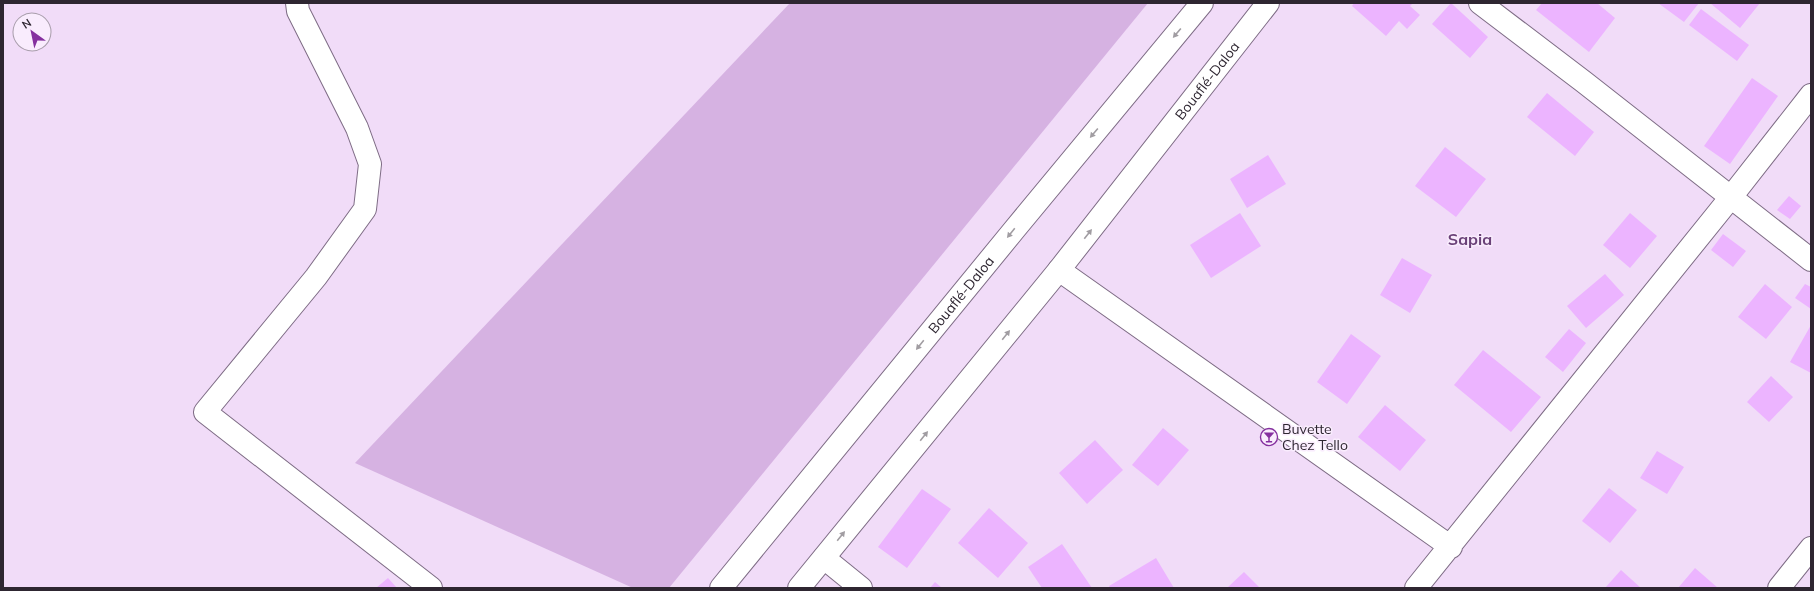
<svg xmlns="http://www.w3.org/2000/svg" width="1814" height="591" font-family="Mulish,sans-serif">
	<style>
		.green { fill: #d6b2e2 }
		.building { fill: #ecb4ff }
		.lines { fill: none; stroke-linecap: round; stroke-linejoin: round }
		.minor-casing { stroke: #7e6c85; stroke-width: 24 }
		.trunk-casing { stroke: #7e6c85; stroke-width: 24 }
		.minor { stroke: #fff; stroke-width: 22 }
		.trunk { stroke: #fff; stroke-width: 22 }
		.oneway { fill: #a19da2 }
		.labels { text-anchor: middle; stroke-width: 3; stroke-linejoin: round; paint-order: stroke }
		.street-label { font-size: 14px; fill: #2e2631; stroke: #f9ecfd }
		.poi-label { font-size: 14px; fill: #2e2631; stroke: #f9ecfd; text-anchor: start }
		.quarter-label { font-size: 16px; font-weight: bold; fill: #6a4178; stroke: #f9ecfd }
	</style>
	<rect width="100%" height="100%" fill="#f1dcf8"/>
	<!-- green -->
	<path class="green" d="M790,3H1148L669,588H633L355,463Z"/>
	<!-- building -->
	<path class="building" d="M1354,3H1413L1410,6L1420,15L1407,29L1399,21L1386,36L1352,6Z
		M1451,3L1488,37L1470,58L1432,24Z
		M1542,3H1597L1615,18L1589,52L1536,10Z
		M1658,3H1699L1684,22Z
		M1710,3H1760L1740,28Z
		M1701,9L1749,45L1737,61L1689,25Z
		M1752,78L1778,96L1730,164L1704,146Z
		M1547,93L1594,132L1575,156L1527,117Z
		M1445,147L1486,179L1456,217L1415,186Z
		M1268,155L1286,184L1247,208L1230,179Z
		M1789,196L1801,206L1790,219L1777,210Z
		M1240,213L1261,246L1211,278L1190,245Z
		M1630,213L1657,236L1630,268L1603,245Z
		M1723,234L1746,251L1733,267L1711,250Z
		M1402,258L1432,275L1410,313L1380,295Z
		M1605,274L1624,295L1586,328L1567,306Z
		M1765,284L1792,307L1766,339L1738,317Z
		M1805,284L1811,287V309L1795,298Z
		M1811,325V373L1790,362Z
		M1569,329L1586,343L1563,372L1545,357Z
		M1351,334L1381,356L1347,404L1317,382Z
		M1483,350L1541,397L1511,432L1454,385Z
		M1771,376L1793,397L1769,422L1747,402Z
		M1385,405L1426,440L1400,471L1358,437Z
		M1163,428L1189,450L1158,486L1132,465Z
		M1095,440L1123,470L1087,504L1059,473Z
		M1657,451L1684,467L1667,494L1640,478Z
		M1609,488L1637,510L1610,543L1582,521Z
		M922,489L951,509L907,568L878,547Z
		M989,508L1028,543L998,578L958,543Z
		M1062,544L1092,588H1042L1028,567Z
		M1156,558L1174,588H1110L1109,586Z
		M1695,568L1718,588H1678Z
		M1621,570L1641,588H1605Z
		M1244,572L1260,588H1227Z
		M388,578L397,588H376Z
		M935,582L942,588H930Z"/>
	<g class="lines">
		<!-- minor casing -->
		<g class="minor-casing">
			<path id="minor" d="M297,3L298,11L357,128L370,164L365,209L316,277L205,412L431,588
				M1480,3L1584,82L1811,260
				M1059,270L1451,547
				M824,558L861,588
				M1416,588L1731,197L1811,95
				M1779,588L1811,548"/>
		</g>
		<!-- trunk casing -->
		<g class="trunk-casing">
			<g id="trunk">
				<path id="s1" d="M721,588L1014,230L1202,3"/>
				<path id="s2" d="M799,588L1059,270L1268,3"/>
			</g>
		</g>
		<!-- minor -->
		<use href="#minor" class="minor"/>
		<!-- trunk -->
		<use href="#trunk" class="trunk"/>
	</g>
	<!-- one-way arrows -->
	<defs><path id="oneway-solid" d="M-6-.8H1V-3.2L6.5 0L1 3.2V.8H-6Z"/></defs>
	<g class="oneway">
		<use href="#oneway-solid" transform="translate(1177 33) rotate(130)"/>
		<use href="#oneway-solid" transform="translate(1094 133) rotate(130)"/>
		<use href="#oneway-solid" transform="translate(1011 233) rotate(129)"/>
		<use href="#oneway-solid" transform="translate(1088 234) rotate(-52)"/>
		<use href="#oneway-solid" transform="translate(1006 335) rotate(-51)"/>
		<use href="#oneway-solid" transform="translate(920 345) rotate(129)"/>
		<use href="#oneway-solid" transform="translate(924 436) rotate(-51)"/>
		<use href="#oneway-solid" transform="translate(841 536) rotate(-51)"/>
	</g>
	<!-- icons -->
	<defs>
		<g id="bar-ring" transform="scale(0.9)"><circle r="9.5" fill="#f9ecfd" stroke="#85309f" stroke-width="1.5"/><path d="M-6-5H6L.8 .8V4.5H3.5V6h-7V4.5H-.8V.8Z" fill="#85309f"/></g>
	</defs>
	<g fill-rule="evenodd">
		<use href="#bar-ring" x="1269" y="437"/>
	</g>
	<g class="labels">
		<!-- street labels -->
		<g class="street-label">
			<text dy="5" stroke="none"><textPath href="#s2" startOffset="651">Bouaflé-Daloa</textPath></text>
			<text dy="5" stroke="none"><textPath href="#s1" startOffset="379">Bouaflé-Daloa</textPath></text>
		</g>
		<!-- poi labels -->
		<g class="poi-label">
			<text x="1282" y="434">Buvette<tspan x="1282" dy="16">Chez Tello</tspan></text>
		</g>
		<!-- quarter labels -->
		<g class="quarter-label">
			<text x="1470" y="245">Sapia</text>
		</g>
	</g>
	<!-- border -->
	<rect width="1814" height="591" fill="none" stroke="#2e2631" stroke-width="8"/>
	<!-- north arrow -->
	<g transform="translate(32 32) rotate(327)"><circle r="19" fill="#f9ecfd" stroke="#a89dab"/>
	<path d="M0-3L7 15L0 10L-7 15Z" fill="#85309f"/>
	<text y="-6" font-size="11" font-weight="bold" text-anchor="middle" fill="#2e2631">N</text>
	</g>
</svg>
